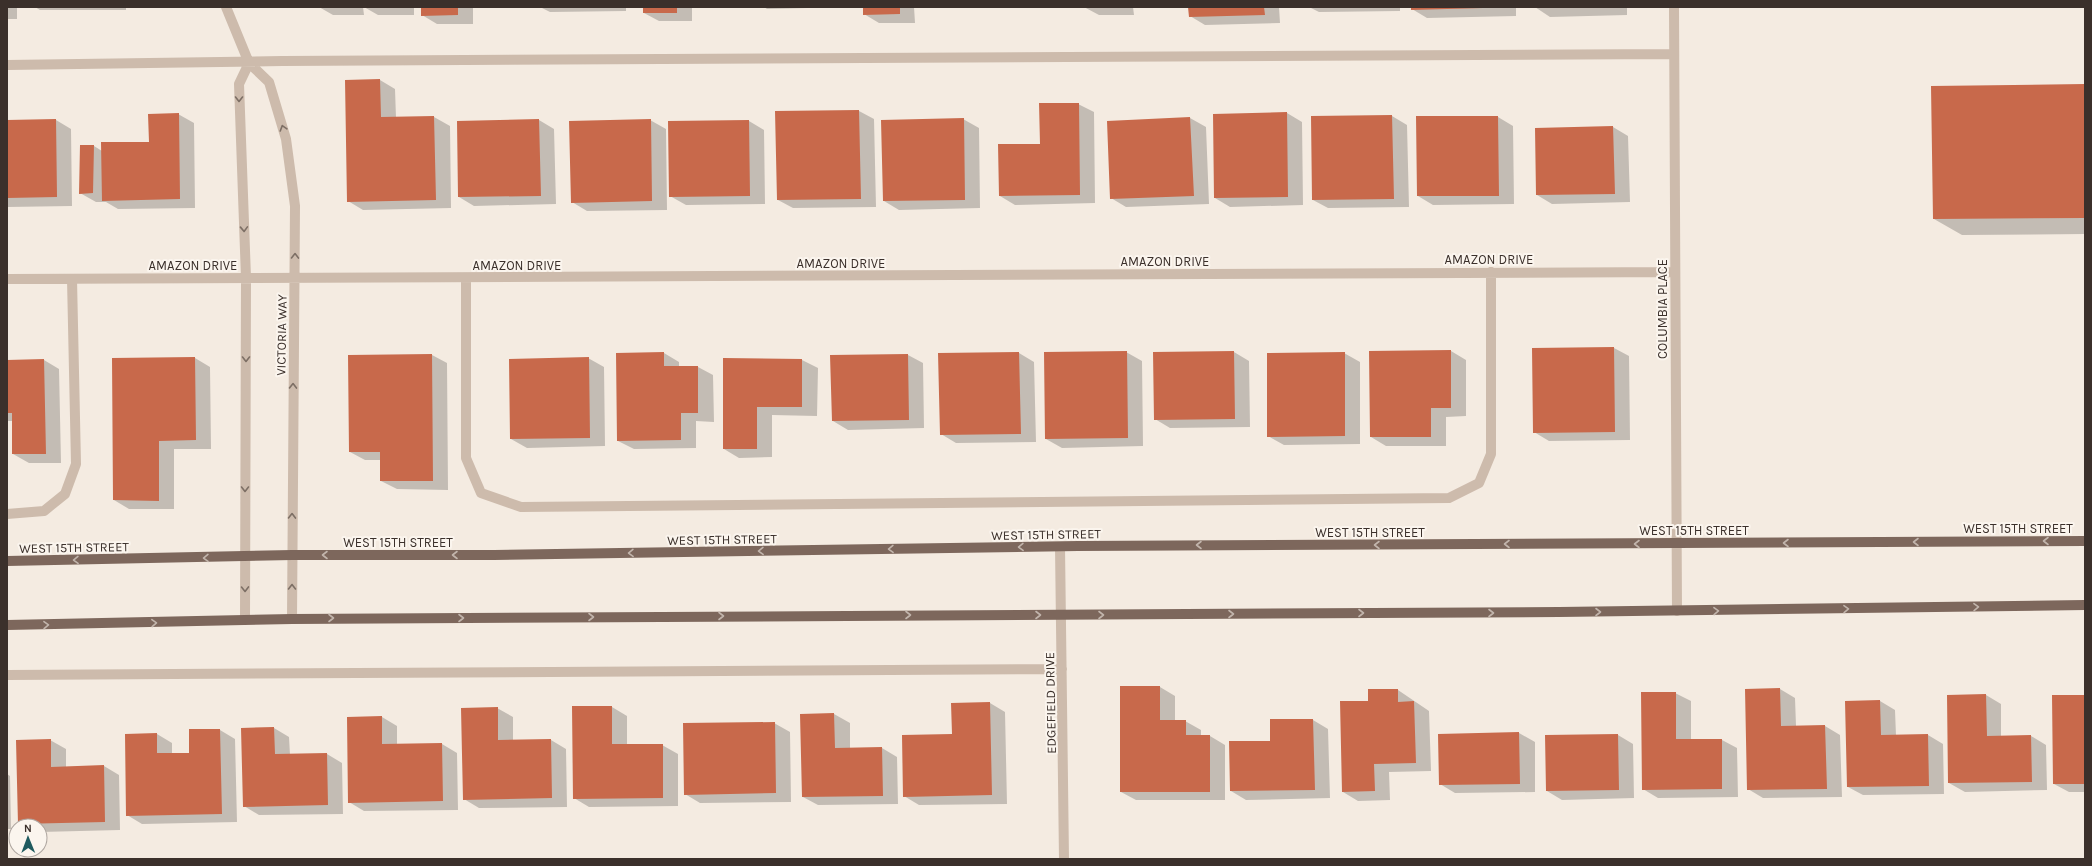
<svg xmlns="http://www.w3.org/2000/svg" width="2092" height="866" font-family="Karla,sans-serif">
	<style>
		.shadow { fill: #0003 }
		.building { fill: #c8694b }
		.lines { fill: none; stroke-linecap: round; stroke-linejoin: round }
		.minor { stroke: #cdbbac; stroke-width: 10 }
		.major { stroke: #7d675c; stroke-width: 10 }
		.oneway { stroke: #7d6f65 }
		.oneway2 { stroke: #c2b5ac }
		.labels { text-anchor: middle; stroke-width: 4; stroke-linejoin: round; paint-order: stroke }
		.street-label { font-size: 13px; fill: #3b302b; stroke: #fbf5ee }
	</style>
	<rect width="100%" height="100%" fill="#f4ebe1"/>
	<!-- shadow -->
	<path class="shadow" d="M7,7H17V19H7Z
		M35,7H126V10H40Z
		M319,7H363L364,15H333Z
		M364,7H414V15H378Z
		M422,7H473V24H437L422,15Z
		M540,7H626V11L550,12Z
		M644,7H692V21H659L644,13Z
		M764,7H848L767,9Z
		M864,7H914L915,23H879L864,14Z
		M1084,7H1133L1134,15H1099Z
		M1189,7H1279L1280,23L1205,25L1190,16Z
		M1309,7H1400V11L1319,12Z
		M1412,7H1516V16L1427,18L1412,9Z
		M1535,7H1627V15L1550,17Z
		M380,80L395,89L396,118L434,117L450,126L451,208L363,210L348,201Z
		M2085,85V234L1962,235L1934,219Z
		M1078,104L1094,112L1095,203L1015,205L1000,196L1041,145Z
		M859,111L874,119L876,207L793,208L778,200L776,112Z
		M1287,113L1302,122L1303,205L1230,207L1215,198Z
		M178,114L194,123L195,208L118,209L106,202H96L80,193L94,146L102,151L150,143Z
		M1392,116L1407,125L1409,207L1328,208L1313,200L1312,117Z
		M1498,117L1513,126L1514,204L1433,205L1418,196Z
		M1190,118L1206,127L1209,204L1126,207L1111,198L1108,122Z
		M963,119L979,128L980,208L899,210L884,201Z
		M56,120L71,129L72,206L7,207V121Z
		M539,120L554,129L556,204L474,206L459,197L458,122Z
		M650,120L666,129L667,210L587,211L572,202Z
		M749,121L764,130L765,204L686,205L670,196Z
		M1613,127L1628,136L1630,202L1552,204L1537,195L1536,129Z
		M1614,348L1629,356L1630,440L1549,441L1534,432Z
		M1451,351L1466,360V416L1446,417V446H1386L1371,437Z
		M1126,352L1142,361L1143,446L1062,448L1046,439Z
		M1234,352L1249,361L1250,427L1170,428L1155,419Z
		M664,353L679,362V367H698L713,375L714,422L696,421V448L634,449L618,441Z
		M1019,353L1034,362L1036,442L956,443L941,434Z
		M1344,353L1360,362V444L1284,445L1268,436Z
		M432,355L447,363L448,490L397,489L381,481V460H365L350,452Z
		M908,355L923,363L924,428L848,430L833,421Z
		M195,358L210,367L211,449H174V509H129L114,500Z
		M588,358L604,367L605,446L527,448L511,439Z
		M724,359L802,360L818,368L817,416L772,415V457L739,458L724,449Z
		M44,360L59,369L61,463H29L13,454V421H7V361Z
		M1160,687L1175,696V721H1185L1201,730V736H1210L1225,745V800H1136L1121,792Z
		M1780,689L1795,698L1796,726H1825L1840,735L1842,797L1763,798L1748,789Z
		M1398,690L1429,711L1431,771L1389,772L1390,800L1358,801L1343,792L1369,702Z
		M1675,693L1691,701V740H1722L1737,748L1738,797L1658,798L1643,789Z
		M1986,695L2001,704V737L2031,736L2046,745L2047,790L1965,792L1949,783Z
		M2085,696V792H2069L2054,784Z
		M1880,701L1895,710L1896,736L1928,735L1943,744L1944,794L1863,795L1848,787Z
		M990,703L1005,712L1007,804L919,805L904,796L953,735L952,704Z
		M612,707L627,716V745H662L678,754V806L589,807L574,798Z
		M497,708L513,717V740H551L566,749L567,807L479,808L464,799Z
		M834,714L850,723V749L882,748L897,757L898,804L818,805L803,797L801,715Z
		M382,717L397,726V745L442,744L457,753L458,810L364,811L349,802Z
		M1271,720H1313L1328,729L1330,798L1246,800L1231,791L1271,742Z
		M774,723L790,732L791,802L700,803L685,794Z
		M274,728L289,737L290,755L327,754L342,763L343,814L259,815L244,806Z
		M190,730H220L235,739L237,822L142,824L127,815L157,734L172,743V754H190Z
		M1519,733L1535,742V792L1455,793L1440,784L1439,735Z
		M1618,735L1633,744L1634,798L1562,800L1547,791Z
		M50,740L66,749V767L104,766L119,775L120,830L40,832V826H24L19,823Z
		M7,774L10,776L11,829H7Z"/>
	<!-- building -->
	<path class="building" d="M421,7H458V15L421,16Z
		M643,7H677V13H643Z
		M863,7H900V14L863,15Z
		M1188,7H1264L1265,15L1189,17Z
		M1411,7H1483V8L1411,10Z
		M380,79L381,117L434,116L436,200L347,202L345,80Z
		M2085,84V218L1933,219L1931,86Z
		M1039,103H1079L1080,195L999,196L998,144H1040Z
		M859,110L861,199L777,200L775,111Z
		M1287,112L1288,197L1214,198L1213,114Z
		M179,113L180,199L102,201L101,142H149L148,114Z
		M1392,115L1394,199L1312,200L1311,116Z
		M1416,116H1498L1499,196H1417Z
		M1190,117L1194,196L1110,199L1107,121Z
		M964,118L965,200L883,201L881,120Z
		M56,119L57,197L7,198V120Z
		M539,119L541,196L458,197L457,121Z
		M651,119L652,201L571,203L569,121Z
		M749,120L750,196L669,197L668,121Z
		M1613,126L1615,194L1536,195L1535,128Z
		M80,145H94L93,193L79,194Z
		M1614,347L1615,432L1533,433L1532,348Z
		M1451,350V408H1431V437H1370L1369,351Z
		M1127,351L1128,438L1045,439L1044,352Z
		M1234,351L1235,419L1154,420L1153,352Z
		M664,352V366H698V413H681V440L617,441L616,353Z
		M1019,352L1021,434L940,435L938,353Z
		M1345,352V436L1267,437V353Z
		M432,354L433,481H380V452H349L348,355Z
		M908,354L909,420L832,421L830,355Z
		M195,357L196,440L159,441V501L113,500L112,358Z
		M589,357L590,438L510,439L509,359Z
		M723,358L802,359V407H757V449H723Z
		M44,359L46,454H12V413H7V360Z
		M1120,686H1160V720H1186V735H1210V792H1120Z
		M1780,688L1781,726L1825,725L1827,789L1747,790L1745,689Z
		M1368,689H1398V702L1414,701L1416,763L1374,764L1375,791L1342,792L1340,701H1368Z
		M1641,692H1676V739H1722V789L1642,790Z
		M1986,694L1987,736L2031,735L2032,782L1948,783L1947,695Z
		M2052,695H2085V784H2053Z
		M1880,700L1881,735L1928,734L1929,786L1847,787L1845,701Z
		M990,702L992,795L903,797L902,735L952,734L951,703Z
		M572,706H612V744H663V798L573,799Z
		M498,707V740L551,739L552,798L463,800L461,708Z
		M834,713L835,748L882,747L883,796L802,797L800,714Z
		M382,716V744L442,743L443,801L348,803L347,717Z
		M1270,719H1313L1315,790L1230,791L1229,741H1270Z
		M775,722L776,793L684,795L683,723Z
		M274,727L275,754L327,753L328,805L243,807L241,728Z
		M189,729H220L222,814L126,816L125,734L157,733V753H189Z
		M1519,732L1520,784L1439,785L1438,734Z
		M1618,734L1619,790L1546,791L1545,735Z
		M51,739V767L104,765L105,822L18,824L16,740Z"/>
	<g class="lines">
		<!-- minor -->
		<path class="minor" d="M226,7L249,63L269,82L286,139L295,206L292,619
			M1674,7L1677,611
			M7,65L282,61L1674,54
			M466,278V458L481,493L521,507L1449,498L1479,483L1491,454V272
			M7,279L1675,272
			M7,514L44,511L65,494L76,464L72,279
			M1060,547L1064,859
			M245,620L246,278L239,84L249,63
			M7,675L1062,669"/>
		<!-- major -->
		<path class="major" d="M7,561L292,555H494L1078,546L2085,541
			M7,625L292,619L1559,612L2085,605"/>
	</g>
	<!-- one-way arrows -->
	<defs><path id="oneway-chevron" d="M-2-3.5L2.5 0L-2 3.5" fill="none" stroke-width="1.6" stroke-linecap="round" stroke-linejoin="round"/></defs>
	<g class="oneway">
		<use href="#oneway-chevron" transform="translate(239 99) rotate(90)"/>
		<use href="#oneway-chevron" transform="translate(283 128) rotate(-107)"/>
		<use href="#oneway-chevron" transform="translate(244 229) rotate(88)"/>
		<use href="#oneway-chevron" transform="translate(295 256) rotate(-89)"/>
		<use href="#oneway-chevron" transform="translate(246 359) rotate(90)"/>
		<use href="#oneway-chevron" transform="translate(293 386) rotate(-89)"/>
		<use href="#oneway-chevron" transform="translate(245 489) rotate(90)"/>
		<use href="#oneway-chevron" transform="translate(292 516) rotate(-89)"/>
		<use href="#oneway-chevron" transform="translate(292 587) rotate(-90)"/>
		<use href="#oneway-chevron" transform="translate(245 589) rotate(89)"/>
	</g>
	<g class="oneway2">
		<use href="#oneway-chevron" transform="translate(2046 541) rotate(180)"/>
		<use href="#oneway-chevron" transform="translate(1916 542) rotate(180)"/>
		<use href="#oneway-chevron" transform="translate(1786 543) rotate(180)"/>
		<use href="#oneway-chevron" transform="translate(1507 544) rotate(180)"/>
		<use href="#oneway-chevron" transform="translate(1637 544) rotate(180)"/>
		<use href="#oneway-chevron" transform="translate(1199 545) rotate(180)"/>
		<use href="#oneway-chevron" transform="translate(1377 545) rotate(180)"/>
		<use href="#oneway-chevron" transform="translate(1021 547) rotate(179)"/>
		<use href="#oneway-chevron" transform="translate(891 549) rotate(179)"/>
		<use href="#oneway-chevron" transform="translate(761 551) rotate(179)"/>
		<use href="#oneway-chevron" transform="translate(631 553) rotate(179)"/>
		<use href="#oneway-chevron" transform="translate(325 555) rotate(180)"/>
		<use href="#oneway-chevron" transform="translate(455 555) rotate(180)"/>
		<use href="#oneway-chevron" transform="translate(206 558) rotate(179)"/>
		<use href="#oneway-chevron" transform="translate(76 560) rotate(179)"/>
		<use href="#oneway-chevron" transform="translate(1976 607) rotate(-1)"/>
		<use href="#oneway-chevron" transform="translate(1846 609) rotate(-1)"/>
		<use href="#oneway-chevron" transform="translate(1716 611) rotate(-1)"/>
		<use href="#oneway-chevron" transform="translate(1598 612)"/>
		<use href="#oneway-chevron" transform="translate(1361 613)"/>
		<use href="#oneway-chevron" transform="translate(1491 613)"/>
		<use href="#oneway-chevron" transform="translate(1231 614)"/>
		<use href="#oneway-chevron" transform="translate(908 615)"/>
		<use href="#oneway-chevron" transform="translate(1038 615)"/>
		<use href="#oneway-chevron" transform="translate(1101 615)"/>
		<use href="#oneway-chevron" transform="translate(721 616)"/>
		<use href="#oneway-chevron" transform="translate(591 617)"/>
		<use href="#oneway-chevron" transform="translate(331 618)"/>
		<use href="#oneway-chevron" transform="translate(461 618)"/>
		<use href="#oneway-chevron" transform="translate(154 623) rotate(-2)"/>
		<use href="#oneway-chevron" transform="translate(46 625) rotate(-1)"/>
	</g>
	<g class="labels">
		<!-- street labels -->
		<g class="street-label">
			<text x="1489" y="264">AMAZON DRIVE</text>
			<text x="1165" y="266">AMAZON DRIVE</text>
			<text x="841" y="268">AMAZON DRIVE</text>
			<text x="193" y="270">AMAZON DRIVE</text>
			<text x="517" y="270">AMAZON DRIVE</text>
			<text transform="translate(1662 309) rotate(-90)" y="5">COLUMBIA PLACE</text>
			<text transform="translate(281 335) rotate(-89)" y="5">VICTORIA WAY</text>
			<text x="2018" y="533">WEST 15TH STREET</text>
			<text x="1694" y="535">WEST 15TH STREET</text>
			<text x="1370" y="537">WEST 15TH STREET</text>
			<text transform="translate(1046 534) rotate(-1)" y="5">WEST 15TH STREET</text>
			<text transform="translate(722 539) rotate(-1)" y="5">WEST 15TH STREET</text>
			<text x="398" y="547">WEST 15TH STREET</text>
			<text transform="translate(74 547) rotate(-1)" y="5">WEST 15TH STREET</text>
			<text transform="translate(1050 703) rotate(-91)" y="5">EDGEFIELD DRIVE</text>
		</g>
	</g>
	<!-- border -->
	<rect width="2092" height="866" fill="none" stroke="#3b302b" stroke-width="16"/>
	<!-- north arrow -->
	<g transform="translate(28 838) rotate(359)"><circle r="19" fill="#fbf5ee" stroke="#aea6a0"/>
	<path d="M0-3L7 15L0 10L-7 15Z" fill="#1f5a5e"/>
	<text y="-6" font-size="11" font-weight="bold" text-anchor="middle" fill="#3b302b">N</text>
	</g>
</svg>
